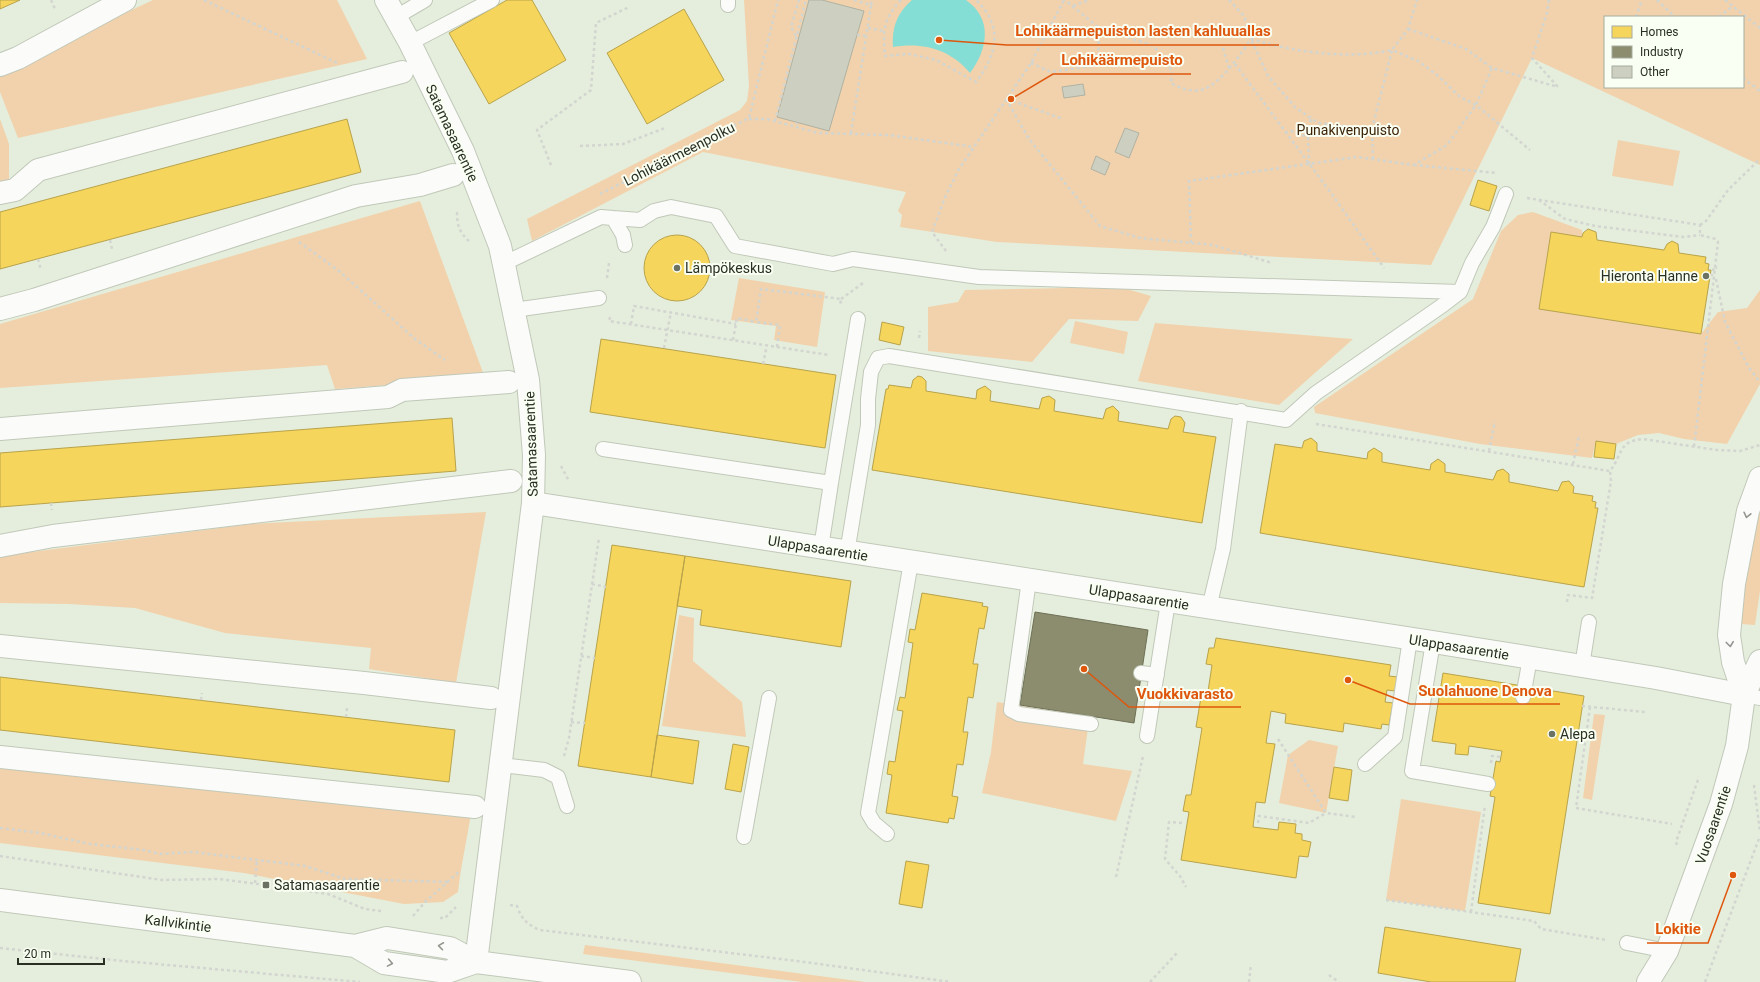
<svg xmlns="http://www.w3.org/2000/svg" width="1760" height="982" font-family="Roboto,sans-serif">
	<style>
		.green { fill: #f1d2ac; fill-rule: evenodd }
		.water { fill: #84ded6 }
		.homes { fill: #f6d55c; stroke: #b8a34b }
		.industry { fill: #8c8c6e; stroke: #6e7057 }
		.building { fill: #cdcfc0; stroke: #afb2a3 }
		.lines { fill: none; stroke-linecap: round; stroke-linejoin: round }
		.service-casing { stroke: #c1c8b9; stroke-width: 16 }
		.minor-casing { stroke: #c1c8b9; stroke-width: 24 }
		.tertiary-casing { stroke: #c1c8b9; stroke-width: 24 }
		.secondary-casing { stroke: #c1c8b9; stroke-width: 24 }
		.path { stroke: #d3d5d0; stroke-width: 2.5; stroke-dasharray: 3 3; stroke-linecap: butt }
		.service { stroke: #fbfcfa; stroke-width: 14 }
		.minor { stroke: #fbfcfa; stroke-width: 22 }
		.tertiary { stroke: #fbfcfa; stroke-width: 22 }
		.secondary { stroke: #fbfcfa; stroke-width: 22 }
		.oneway { stroke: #92968e }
		.poi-dot { fill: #6b7263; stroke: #f9fff2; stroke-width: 1.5 }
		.labels { text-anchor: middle; stroke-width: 4; stroke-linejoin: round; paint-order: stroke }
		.park-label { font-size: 14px; fill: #3c2207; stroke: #f9fff2 }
		.street-label { font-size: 14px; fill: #292f22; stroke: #f9fff2 }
		.poi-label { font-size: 14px; fill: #292f22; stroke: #f9fff2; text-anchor: start }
		.leader { fill: none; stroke: #de570d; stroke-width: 1.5 }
		.callout-dot { fill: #de570d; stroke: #f9fff2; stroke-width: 1.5 }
		.callout-label { font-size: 15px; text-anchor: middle; font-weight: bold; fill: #de570d; stroke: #f9fff2; stroke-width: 4; stroke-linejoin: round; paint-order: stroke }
	</style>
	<rect width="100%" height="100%" fill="#e5eedc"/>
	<!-- green -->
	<path class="green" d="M153,0H337L367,59L18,138L0,92V72Z
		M744,0H1760V165L1532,58L1431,265L997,242L900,227L902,215L898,211L906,192L703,152L532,241L527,219L740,110L747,101L749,86ZM1605,17H1743V87H1605Z
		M0,119L9,144V182L0,184Z
		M1618,140L1680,151L1673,186L1612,176Z
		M420,201L485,378L335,389L327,365L0,388V324Z
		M1533,212L1582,230V237L1551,233L1539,309L1701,334L1718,312L1747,308L1760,290V384L1727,444L1684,439L1659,433L1638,435L1616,444L1596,441L1592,458L1480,444L1315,413L1314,407L1473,299L1501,231L1518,215Z
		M739,278L825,292L817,347L774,340L776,326L731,320Z
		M1120,287L1151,296L1138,321L1069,319L1032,362L928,351V307L958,302L965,290Z
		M1075,321L1128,332L1124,354L1070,343Z
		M1155,323L1353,339L1279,405L1138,381Z
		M1760,511V591L1755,625L1741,624C1745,587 1748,547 1760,511Z
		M486,512L456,683L369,669L371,648L225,633L135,608L69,604L0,603V556L251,524Z
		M679,615L694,618L693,661L742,702L746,737L662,726Z
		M997,702L1094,716L1092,728H1088L1083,764L1132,771L1116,821L982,793L991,752Z
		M1594,714L1605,715L1592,800L1583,798Z
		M1309,740L1338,746L1326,813L1279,803L1288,755Z
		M0,764L471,813C467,840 461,865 458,892L443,902L404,904L244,873L0,843Z
		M1401,799L1481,812L1465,911L1386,900Z
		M585,945L865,982H802L583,954Z"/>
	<!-- water -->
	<path class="water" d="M912,0H966C993,19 988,49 970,73C950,49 923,42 893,47C892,27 897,13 912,0Z"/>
	<!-- homes -->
	<path class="homes" d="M0,0H20L0,9Z
		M507,0H532L566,60L489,104L449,33Z
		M684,9L724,80L647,124L607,53Z
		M347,119L361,172L0,269V212Z
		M1478,180L1497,186L1489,211L1470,205Z
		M1588,229L1596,232L1597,240L1664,250L1667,244L1672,241L1678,244L1679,253L1706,257L1705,263L1709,264L1708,270H1711L1701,334L1539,309L1551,232L1582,237L1583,233Z
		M644 268a33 33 0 1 1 66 0a33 33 0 1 1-66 0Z
		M882,322L904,327L900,345L879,340Z
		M601,339L836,375L825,448L590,412Z
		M918,376L922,377L926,381V391L976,399L977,390L985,386L991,391L990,401L1039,409L1042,398L1049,396L1055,400L1054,411L1103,419L1106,409L1113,406L1119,412L1118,421L1168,429L1171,419L1175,416L1181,417L1185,423L1183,432L1216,437L1202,523L872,470L886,389H888L889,385L911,388L913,380Z
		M452,418L456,471L0,507V453Z
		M1311,438L1317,443V451L1367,459L1368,452L1374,448L1382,453V462L1430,470L1431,464L1438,459L1445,464V472L1493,480L1497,471L1503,469L1509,474V482L1558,491L1562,482L1569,481L1574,487L1573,493L1593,496L1592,501L1596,502L1595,508H1598L1584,587L1260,533L1275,444L1302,448L1304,441Z
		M1596,441L1616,444L1614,459L1594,457Z
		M612,545L685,556L651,777L578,766Z
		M685,556L851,581L841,647L700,625L702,610L677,606Z
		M922,593L983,603L982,606L988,607L984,629L979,628L973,664H978L973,698L968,697L963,732H968L963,765L957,764L952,796L958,797L954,819L949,818L948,823L886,813L892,775L887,774L889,761L895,762L903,711L897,710L900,697L905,698L913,643L908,642L910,629L915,630Z
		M1216,638L1391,665L1389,676L1398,677L1395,691L1387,690L1385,702L1393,703L1389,725L1382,724L1381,729L1344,723L1343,732L1285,723L1286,714L1271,711L1266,743L1275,744L1265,803L1256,802L1253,827L1278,830L1279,822L1296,824L1295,833L1302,834V840L1311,842L1308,857L1299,856L1296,878L1181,860L1189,812L1183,811L1186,795H1191L1202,728L1196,727L1201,697L1207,698L1212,665L1206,664L1209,648H1214Z
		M1443,673L1584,696L1550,914L1478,903L1495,797L1490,796L1496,761L1500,762L1502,751L1469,746L1468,755L1455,754L1456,744L1432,741Z
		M0,677L455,730L449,782L0,730Z
		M657,735L699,741L693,784L651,777Z
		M733,744L749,747L741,792L725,789Z
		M1334,767L1352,770L1348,801L1329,798Z
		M906,861L929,865L922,908L899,904Z
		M1385,927L1521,949L1515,982H1431L1378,973Z"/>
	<!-- industry -->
	<path class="industry" d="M1035,612L1148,630L1134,723L1020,705Z"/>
	<!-- building -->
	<path class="building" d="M809,0H822L864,11L829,131L777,117Z
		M1083,84L1085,95L1064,98L1062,87Z
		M1125,128L1139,133L1129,158L1115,152Z
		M1096,156L1110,163L1105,175L1091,169Z"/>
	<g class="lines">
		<!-- service casing -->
		<g class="service-casing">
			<path id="service" d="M728,0V5
				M396,17L425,0
				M410,43L492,0
				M613,218L640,220L654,211L671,207L716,216L735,246L833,264L853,259L979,277L1460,292
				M505,263L601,217L613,218L623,235L625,245
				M514,310L599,298
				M603,449L831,483L821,548
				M831,483L858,319
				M847,553L868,425V399L871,372L878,358L889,356L1286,420L1316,393L1443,305L1460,292L1472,263L1493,227L1506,194
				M1029,580L1011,710L1019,714L1091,724
				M1209,608L1223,549L1241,411
				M1433,642L1412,771L1488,784
				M1582,666L1589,622
				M1141,673L1157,675
				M1744,695L1760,698
				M1523,697L1530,658
				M1147,736L1168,602
				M1365,764L1395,737L1410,639
				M502,765L544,770L558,777L567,806
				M887,834L874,823L868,813L911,562
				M744,837L769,698
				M1627,943L1667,951"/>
		</g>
		<!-- minor casing -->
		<g class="minor-casing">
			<path id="minor" d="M386,0L410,43L463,151L500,246L528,380L534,455L533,503L476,962
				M0,65L18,58L125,0
				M0,193L15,190L38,170L402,72
				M0,309L34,300L356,196L420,185L453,175
				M0,429L388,397L402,390L509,382
				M533,503L1433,642L1656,678L1744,695
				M0,546L53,536L511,481
				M0,646L364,683L491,698
				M0,757L475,807"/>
		</g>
		<!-- tertiary casing -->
		<g class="tertiary-casing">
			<path id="tertiary" d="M1744,695L1733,662L1729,635L1734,584L1748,511L1760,478
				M1648,982L1667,951L1721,804L1737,746L1744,695L1760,661"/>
		</g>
		<!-- secondary casing -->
		<g class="secondary-casing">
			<path id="secondary" d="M0,900L355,946L387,938L450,948L476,962L630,982
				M355,946L384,963L447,972L476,962"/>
		</g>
		<!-- path -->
		<path class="path" d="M51,0L55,9
			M204,0L337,63
			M854,0L871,5L872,0
			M901,0C883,19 883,31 885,56L909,54L936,60L976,82C997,54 1004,27 976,0
			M1229,0L1244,16L1251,39L1268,76L1295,107L1318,123L1372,129
			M1549,0L1547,13L1532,58L1558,87
			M1657,0L1675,17
			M1725,0L1760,28
			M1073,6L1089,0
			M1636,17L1642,0
			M1719,17L1733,6
			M868,28L883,31
			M1099,28L1154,46L1172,71L1171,83C1179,88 1191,92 1201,90C1219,86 1241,54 1251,39
			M1408,29L1466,49L1492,68L1558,87
			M857,35L867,36
			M796,36L791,27L799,0
			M1251,39C1295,52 1347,60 1392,50L1408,29L1417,0
			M1223,48L1229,68
			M1031,63L1051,72L1098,65L1099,28L1065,0
			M1235,64L1331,193L1384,268
			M1743,78L1760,91
			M1006,99L1029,139L1100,226L1140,238L1213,245L1272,263
			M1007,99L1063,119
			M749,119H767L818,133L889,135L974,147
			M775,121L806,0
			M796,124L797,123
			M851,133L871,5
			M1285,133L1291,131L1308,137
			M580,146L623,144L665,128
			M1373,159L1372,129L1392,50L1418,61L1437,75L1460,97L1476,105L1530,150
			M1309,164L1308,137L1311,117
			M551,165L537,130L591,90L596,23L629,7
			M1414,165L1497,173
			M600,194L749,118L778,0
			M1527,198L1700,225V235L1716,239L1718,242L1694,447
			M1539,200L1565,219L1595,226L1683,237L1700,235
			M457,212C457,225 459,232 469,241
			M1700,225L1706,221L1728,190L1760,159
			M110,240L112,249
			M299,242L339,271L415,339L445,360
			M1191,243L1189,181L1357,157L1414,165L1447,145L1476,105L1492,68
			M946,251L932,232L946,195L959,169L1031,63L1064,0
			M38,259L41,270
			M1710,275H1712L1714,267L1717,268
			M607,278L609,263
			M1716,279L1725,322L1749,368L1760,382
			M841,299L863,283
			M610,317L609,321L829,355
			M631,324L634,306L736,324
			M919,338L920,331
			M733,340L737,318L756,322
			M777,347L780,325L756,322L761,289L841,299L840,306
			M664,348L671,312
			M763,364L767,345
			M1316,424L1610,471C1623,454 1618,441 1643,439L1717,450L1740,451L1760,445
			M1489,451L1495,421
			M1573,464L1579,436
			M561,466L569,481
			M51,503L52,510
			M592,584L606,587
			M1567,602L1568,595L1592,598L1611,481L1610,471
			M581,656L595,658
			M201,700L202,693
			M1582,706L1645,712
			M1590,707L1576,808L1672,824
			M346,717L347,708
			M571,722L585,723
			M1278,739L1326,813L1356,817
			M564,756L569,738L599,538
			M1491,763L1492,756L1501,757
			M1754,785L1760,832
			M1182,823L1169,822L1165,859L1180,876L1186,887
			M1258,823L1259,816L1309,823L1326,813
			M0,828L40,833L90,844L144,850L160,854L193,852L305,866L345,879L449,882
			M1677,845L1676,842L1699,777
			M0,856L162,880L219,879L266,885L328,894L365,909L381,911
			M1116,877L1143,756
			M255,883L257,860
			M1386,900L1534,921L1541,929L1607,940
			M510,905L517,906C521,918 527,925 540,930L797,961L951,982
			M1471,912L1485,805
			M413,916L425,902L460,871
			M440,918H445L456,907
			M0,948L123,961L360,982
			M1329,975L1339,982
			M1150,982L1177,953
			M1249,982L1251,964
			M1705,982L1760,836"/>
		<!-- service -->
		<use href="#service" class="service"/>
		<!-- minor -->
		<use href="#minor" class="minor"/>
		<!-- tertiary -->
		<use href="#tertiary" class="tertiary"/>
		<!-- secondary -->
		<use href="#secondary" class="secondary"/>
	</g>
	<!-- one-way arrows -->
	<defs><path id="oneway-chevron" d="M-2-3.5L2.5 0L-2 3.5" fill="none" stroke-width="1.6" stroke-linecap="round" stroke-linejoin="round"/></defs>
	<g class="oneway">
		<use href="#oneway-chevron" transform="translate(1747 515) rotate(103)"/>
		<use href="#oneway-chevron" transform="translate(1730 644) rotate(83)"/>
		<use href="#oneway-chevron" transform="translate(441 946) rotate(-172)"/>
		<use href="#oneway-chevron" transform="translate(390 963) rotate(10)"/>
	</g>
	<!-- markers -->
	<g class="poi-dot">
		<circle cx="677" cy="268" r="4"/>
		<circle cx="1706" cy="276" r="4"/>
		<circle cx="1552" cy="734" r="4"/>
		<rect x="262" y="881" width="8" height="8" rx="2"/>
	</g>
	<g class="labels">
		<!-- park labels -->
		<g class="park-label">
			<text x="1348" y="135">Punakivenpuisto</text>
		</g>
		<!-- street labels -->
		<g class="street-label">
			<text transform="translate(452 133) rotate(65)" y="5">Satamasaarentie</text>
			<text transform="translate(679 154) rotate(-27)" y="5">Lohikäärmeenpolku</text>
			<text transform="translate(531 444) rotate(-92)" y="5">Satamasaarentie</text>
			<text transform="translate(818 548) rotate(9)" y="5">Ulappasaarentie</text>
			<text transform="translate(1139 597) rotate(9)" y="5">Ulappasaarentie</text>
			<text transform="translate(1459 647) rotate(9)" y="5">Ulappasaarentie</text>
			<text transform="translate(1713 825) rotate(-71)" y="5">Vuosaarentie</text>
			<text transform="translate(178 923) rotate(7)" y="5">Kallvikintie</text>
		</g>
		<!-- poi labels -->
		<g class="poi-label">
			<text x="685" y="273">Lämpökeskus</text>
			<text x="1698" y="281" text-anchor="end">Hieronta Hanne</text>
			<text x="1560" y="739">Alepa</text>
			<text x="274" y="890">Satamasaarentie</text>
		</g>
	</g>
	<!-- callouts -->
	<path class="leader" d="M939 40L1007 45H1279M1011 99L1053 74H1191M1348 680L1410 704H1560M1084 669L1129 707H1241M1733 875L1708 943H1647"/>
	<g class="callout-dot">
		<circle cx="939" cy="40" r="4"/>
		<circle cx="1011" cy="99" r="4"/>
		<circle cx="1348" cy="680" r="4"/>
		<circle cx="1084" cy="669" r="4"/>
		<circle cx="1733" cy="875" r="4"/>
	</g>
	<g class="callout-label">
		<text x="1143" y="36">Lohikäärmepuiston lasten kahluuallas</text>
		<text x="1122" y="65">Lohikäärmepuisto</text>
		<text x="1485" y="696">Suolahuone Denova</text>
		<text x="1185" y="699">Vuokkivarasto</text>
		<text x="1678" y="934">Lokitie</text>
	</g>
	<!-- legend -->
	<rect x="1604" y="16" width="140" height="72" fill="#f9fff2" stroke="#a6ac9f"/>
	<rect x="1612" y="26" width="20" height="12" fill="#f6d55c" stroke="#a6ac9f"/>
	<text x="1640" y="36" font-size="12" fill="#292f22">Homes</text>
	<rect x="1612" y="46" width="20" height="12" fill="#8c8c6e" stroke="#a6ac9f"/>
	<text x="1640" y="56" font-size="12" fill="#292f22">Industry</text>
	<rect x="1612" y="66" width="20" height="12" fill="#cdcfc0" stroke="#a6ac9f"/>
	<text x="1640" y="76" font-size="12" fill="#292f22">Other</text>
	<!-- scale -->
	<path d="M18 958v6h86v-6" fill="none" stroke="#292f22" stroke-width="2"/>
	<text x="24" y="958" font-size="12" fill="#292f22" stroke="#f9fff2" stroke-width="3" paint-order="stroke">20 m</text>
</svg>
